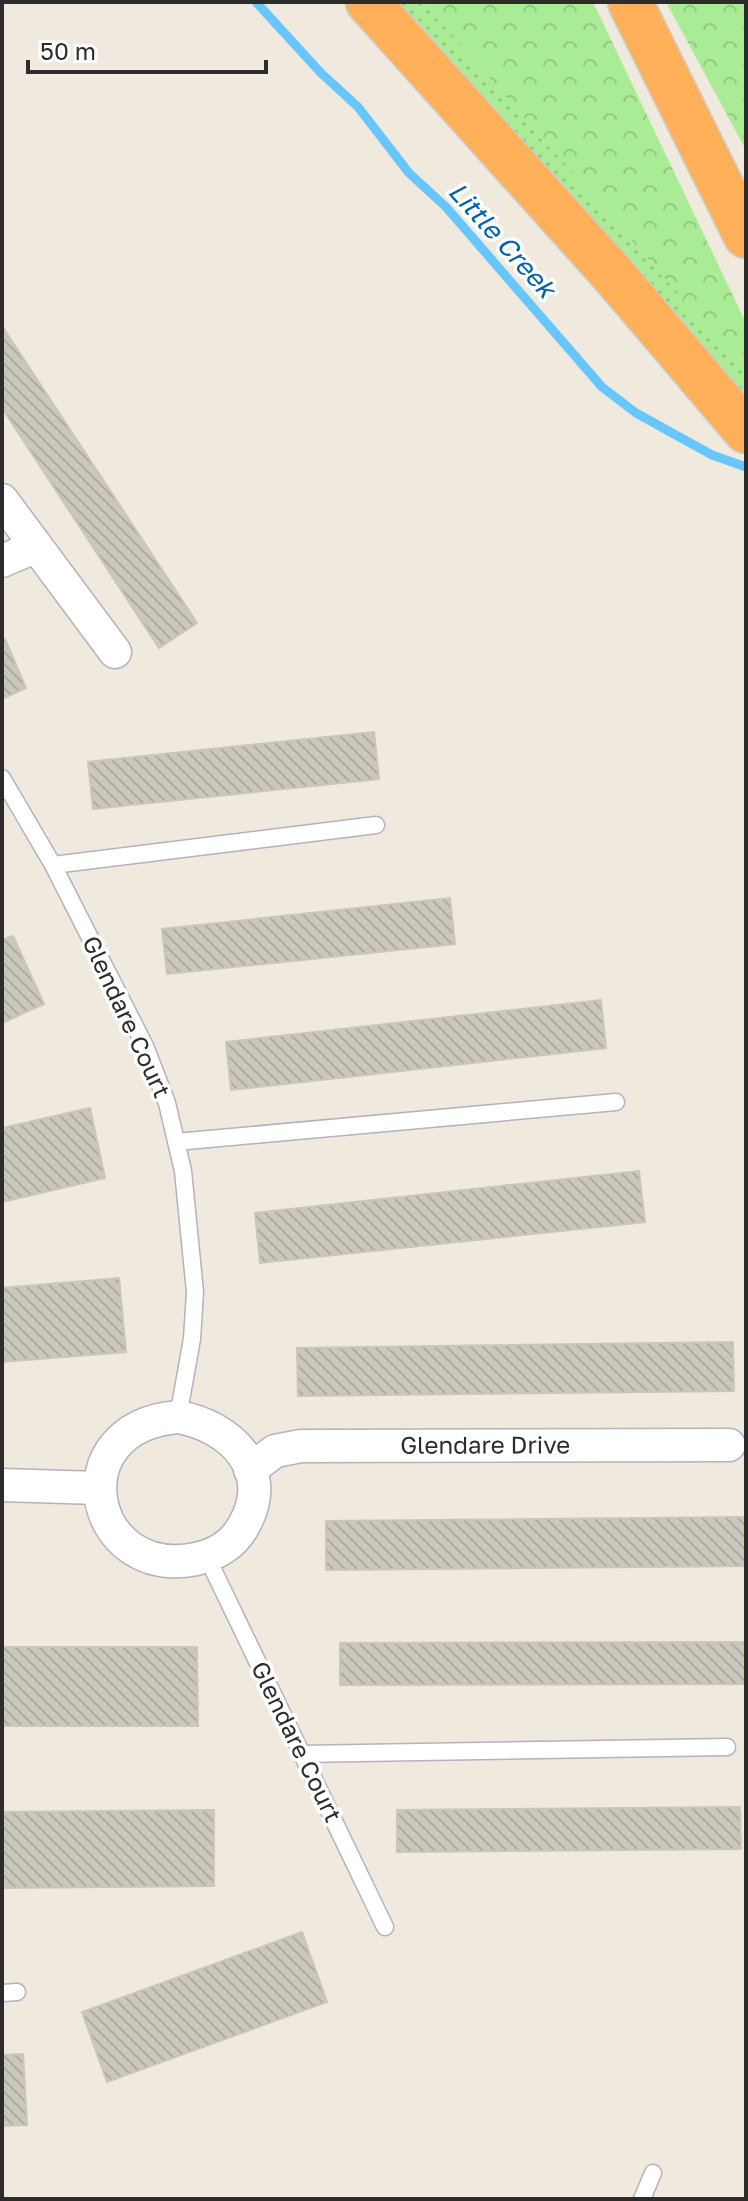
<svg xmlns="http://www.w3.org/2000/svg" width="748" height="2201" font-family="'Golos Text',sans-serif">
	<style>
		.green { fill: url(#green-dots) }
		.forest { fill: url(#forest-crowns) }
		.lines { fill: none; stroke-linecap: round; stroke-linejoin: round }
		.stream { stroke: #67c6fb; stroke-width: 9 }
		.building { fill: url(#building-back-hatch); stroke: #cbc6b7; stroke-width: 2 }
		.service-casing { stroke: #b2b2c1; stroke-width: 19 }
		.minor-casing { stroke: #b2b2c1; stroke-width: 35 }
		.motorway-casing { stroke: #ccc; stroke-width: 47 }
		.service { stroke: #fff; stroke-width: 16 }
		.minor { stroke: #fff; stroke-width: 32 }
		.motorway { stroke: #ffb059; stroke-width: 44 }
		.labels { text-anchor: middle; stroke-width: 7; stroke-linejoin: round; paint-order: stroke }
		.street-label { font-size: 24px; fill: #2c2c2c; stroke: #fff }
		.water-label { font-size: 26px; font-style: italic; fill: #0061ad; stroke: #fff }
	</style>
	<defs>
		<pattern id="green-dots" width="8" height="8" patternUnits="userSpaceOnUse" patternTransform="scale(2)"><rect width="8" height="8" fill="#aaeb95"/><path d="M2 2h.1M6 6h.1" fill="none" stroke="#92ca81" stroke-width="1.8" stroke-linecap="round"/></pattern>
		<pattern id="forest-crowns" width="20" height="18" patternUnits="userSpaceOnUse" patternTransform="scale(2)"><rect width="20" height="18" fill="#aaeb95"/><path d="M2 6a3 3 0 1 1 6 0M12 15a3 3 0 1 1 6 0" fill="none" stroke="#92ca81"/></pattern>
		<pattern id="building-back-hatch" width="6" height="6" patternUnits="userSpaceOnUse" patternTransform="scale(2)"><rect width="6" height="6" fill="#cac7bc"/><path d="M-1 5l2 2M0 0l6 6M5-1l2 2" fill="none" stroke="#aeaba2"/></pattern>
	</defs>
	<rect width="100%" height="100%" fill="#efe9de"/>
	<!-- green -->
	<path class="green" d="M387,2H423L746,371V395Z"/>
	<!-- forest -->
	<path class="forest" d="M423,2H593L746,323V371Z
		M666,2H746V150Z"/>
	<g class="lines">
		<!-- stream -->
		<path class="stream" d="M256,2L321,73L358,107L409,173L446,207L602,387L636,413L712,455L746,467"/>
	</g>
	<!-- building -->
	<path class="building" d="M2,326L197,623L159,648L2,408Z
		M5,639L26,688L2,699V641Z
		M374,732L379,779L93,809L88,762Z
		M450,898L455,944L167,974L162,929Z
		M13,936L44,1004L2,1023V940Z
		M601,1000L606,1048L231,1090L226,1042Z
		M90,1108L105,1178L2,1202V1128Z
		M639,1171L645,1222L260,1263L255,1213Z
		M119,1278L126,1352L2,1362V1288Z
		M733,1342L734,1391L298,1396L297,1348Z
		M746,1517V1566L326,1570V1521Z
		M746,1642V1684L340,1685V1643Z
		M2,1647H197L198,1726H2Z
		M740,1807L741,1849L397,1852V1810Z
		M214,1810V1886L2,1888V1812Z
		M302,1932L327,2002L107,2082L82,2012Z
		M23,2054L27,2125L2,2126V2055Z"/>
	<g class="lines">
		<!-- service casing -->
		<g class="service-casing">
			<path id="service" d="M2,778L53,865L145,1046L167,1103L183,1171L195,1292L192,1339L178,1417
				M53,865L376,825
				M176,1142L616,1102
				M207,1557L385,1927
				M301,1754L727,1747
				M2,1993L17,1992
				M642,2199L653,2173"/>
		</g>
		<!-- minor casing -->
		<g class="minor-casing">
			<g id="minor">
				<path d="M2,500L115,652"/>
				<path d="M2,561L35,547"/>
				<path d="M178,1417C231,1426 275,1470 244,1525C234,1544 216,1555 196,1559C88,1581 57,1427 178,1417Z"/>
				<path id="s1" d="M250,1470L275,1451L301,1446L729,1445"/>
				<path d="M2,1485L98,1488"/>
			</g>
		</g>
		<!-- motorway casing -->
		<g class="motorway-casing">
			<path id="motorway" d="M368,2L616,278L746,431
				M630,2L746,236"/>
		</g>
		<!-- service -->
		<use href="#service" class="service"/>
		<!-- minor -->
		<use href="#minor" class="minor"/>
		<!-- motorway -->
		<use href="#motorway" class="motorway"/>
	</g>
	<g class="labels">
		<!-- street labels -->
		<g class="street-label">
			<text transform="translate(126 1017) rotate(65)" y="8">Glendare Court</text>
			<text dy="8" stroke="none"><textPath href="#s1" startOffset="242">Glendare Drive</textPath></text>
			<text transform="translate(296 1742) rotate(64)" y="8">Glendare Court</text>
		</g>
		<!-- water labels -->
		<g class="water-label">
			<text transform="translate(502 240) rotate(48)" y="9">Little Creek</text>
		</g>
	</g>
	<!-- border -->
	<rect width="748" height="2201" fill="none" stroke="#2c2c2c" stroke-width="8"/>
	<!-- scale -->
	<path d="M28 60v12h238v-12" fill="none" stroke="#2c2c2c" stroke-width="4"/>
	<text x="40" y="60" font-size="24" fill="#2c2c2c" stroke="#ffffff" stroke-width="6" paint-order="stroke">50 m</text>
</svg>
